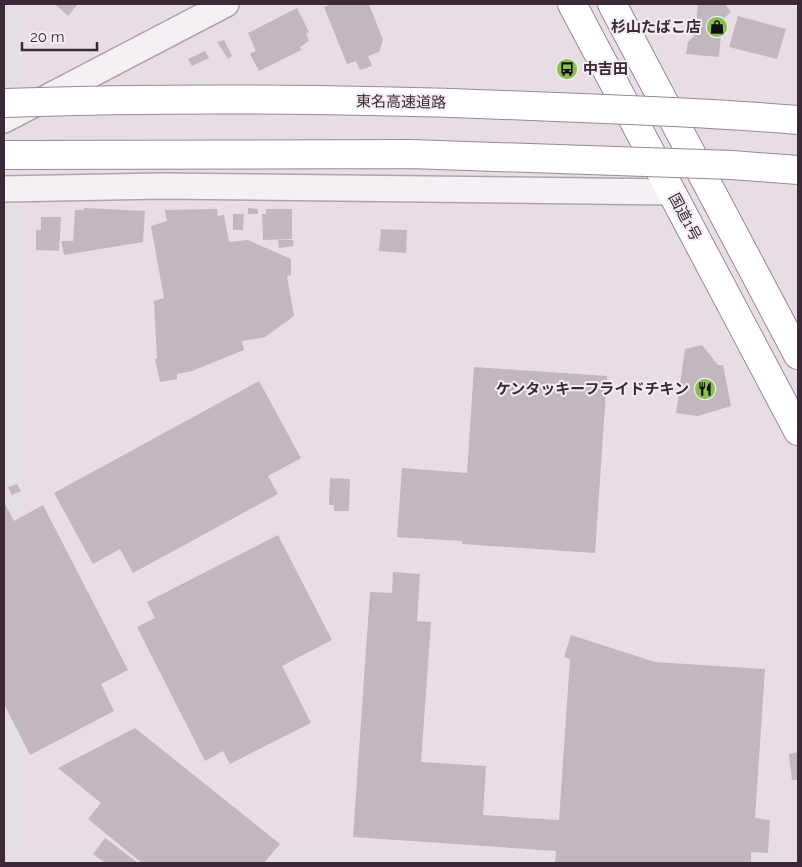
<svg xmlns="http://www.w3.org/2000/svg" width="802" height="867" font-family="Raleway,'Noto Sans JP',sans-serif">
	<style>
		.building { fill: #c2b6bf }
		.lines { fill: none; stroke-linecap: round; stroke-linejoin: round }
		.minor-casing { stroke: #afa4ad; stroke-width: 28 }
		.highway-casing { stroke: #9b8797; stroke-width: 30 }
		.minor { stroke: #f5f0f4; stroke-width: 25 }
		.highway { stroke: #fff; stroke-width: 28 }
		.highway-bridge-casing { stroke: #9b8797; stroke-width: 30; stroke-linecap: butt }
		.highway-bridge { stroke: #fff; stroke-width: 28 }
		.labels { text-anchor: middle; stroke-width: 4; stroke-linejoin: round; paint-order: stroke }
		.poi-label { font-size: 15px; font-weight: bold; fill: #3b2937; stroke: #f4edf3; text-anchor: end }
		.street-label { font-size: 15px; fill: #3b2937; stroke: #f4edf3 }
	</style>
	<rect width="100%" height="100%" fill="#e6dee4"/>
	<!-- building -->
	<path class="building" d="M55,4H76L77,5L68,16Z
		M332,4H369L383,40L379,52L368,56L372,66L360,70L356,61L347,64L324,7Z
		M698,4H725L731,12L722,20L719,57L686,54L688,42L695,35Z
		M297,8L309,32L306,34L309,41L300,47L301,50L259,71L250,54L256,51L248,33Z
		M738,16L786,29L777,59L729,47Z
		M224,40L232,56L228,59L217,42Z
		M205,51L209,58L192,66L188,59Z
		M84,208L145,211L143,242L64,255L61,241H73L75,210H84Z
		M248,208L258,209V214H248Z
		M217,209L218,216L224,215L229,242L248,240L291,259V275L287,276L294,316L265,337L242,341L244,350L192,371L177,374V379L160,382L155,359H157L154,301L164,298L151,226L167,221L165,210Z
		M266,209H292V239L263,240L262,214H266Z
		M233,214H244L243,230H233Z
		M41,217H61L59,251L36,250V230H41Z
		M381,229L407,230L406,253L379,251Z
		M278,240H293L294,246L279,248Z
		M702,345L718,365H723L731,406L698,416L676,413L685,349Z
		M474,367L607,376L595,553L462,544V541L397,537L402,468L467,473Z
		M259,381L301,458L268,476L278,494L133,573L120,549L93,564L54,493Z
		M330,478L350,479L349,511H334V505H329Z
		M17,484L21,491L12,495L8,487Z
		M4,502L14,521L43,505L128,670L101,684L114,711L30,755L4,704Z
		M278,535L332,640L282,666L311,723L230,764L223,751L205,761L137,627L155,618L147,602Z
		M393,572L420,574L417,621L431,622L421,762L486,766L483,815L559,820L570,659L564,657L571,635L655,662L765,669L755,818L770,820L768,853L751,852V863H555L556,851L353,837L370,592L392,593Z
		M135,728L280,844L264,863H142L88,819L101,803L58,768Z
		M798,752V780H792L789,754Z
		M105,838L138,863H105L93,854Z"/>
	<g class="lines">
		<!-- minor casing -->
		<g class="minor-casing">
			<path id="minor" d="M4,120L226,4
				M4,189L161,186L672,192"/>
		</g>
		<!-- highway casing -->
		<g class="highway-casing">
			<path id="highway" d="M572,4L798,431
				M612,4L798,355"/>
		</g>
		<!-- minor -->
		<use href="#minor" class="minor"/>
		<!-- highway -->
		<use href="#highway" class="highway"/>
		<!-- highway-bridge casing -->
		<g class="highway-bridge-casing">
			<path id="highway-bridge" d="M4,103C188,97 371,99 555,107C636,110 717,113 798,120
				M4,155L410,154L732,165L798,170"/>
		</g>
		<!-- highway-bridge -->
		<use href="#highway-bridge" class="highway-bridge"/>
	</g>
	<!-- icons -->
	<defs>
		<g id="shop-disc" transform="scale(1.125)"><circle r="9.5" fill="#8cc04e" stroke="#f4edf3"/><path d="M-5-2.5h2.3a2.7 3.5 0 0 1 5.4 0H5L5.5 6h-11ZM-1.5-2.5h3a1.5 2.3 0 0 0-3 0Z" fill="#111"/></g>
		<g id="bus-disc" transform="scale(1.125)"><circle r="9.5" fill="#8cc04e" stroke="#f4edf3"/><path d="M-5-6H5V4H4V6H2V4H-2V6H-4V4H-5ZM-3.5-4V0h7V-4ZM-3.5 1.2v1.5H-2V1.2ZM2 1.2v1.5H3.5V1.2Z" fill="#111"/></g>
		<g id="restaurant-disc" transform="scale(1.125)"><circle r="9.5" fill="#8cc04e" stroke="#f4edf3"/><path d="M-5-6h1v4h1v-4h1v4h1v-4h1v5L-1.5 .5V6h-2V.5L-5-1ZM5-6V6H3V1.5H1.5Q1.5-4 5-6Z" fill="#111"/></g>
	</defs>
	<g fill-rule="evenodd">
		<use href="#shop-disc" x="717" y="27"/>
		<use href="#bus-disc" x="567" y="69"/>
		<use href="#restaurant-disc" x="705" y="389"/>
	</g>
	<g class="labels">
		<!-- poi labels -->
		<g class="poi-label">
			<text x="701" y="32">杉山たばこ店</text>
			<text x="583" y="74" text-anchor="start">中吉田</text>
			<text x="689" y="394">ケンタッキーフライドチキン</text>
		</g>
		<!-- street labels -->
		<g class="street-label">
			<text transform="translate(401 102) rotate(1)" y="5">東名高速道路</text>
			<text transform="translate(685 217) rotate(62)" y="5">国道1号</text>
		</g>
	</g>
	<!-- border -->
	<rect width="802" height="867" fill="none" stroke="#3b2937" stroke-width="10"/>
	<!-- scale -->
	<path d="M22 42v8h75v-8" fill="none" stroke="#3b2937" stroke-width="2.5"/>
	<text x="30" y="42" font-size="15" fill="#3b2937" stroke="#f4edf3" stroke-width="4" paint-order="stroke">20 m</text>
</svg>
